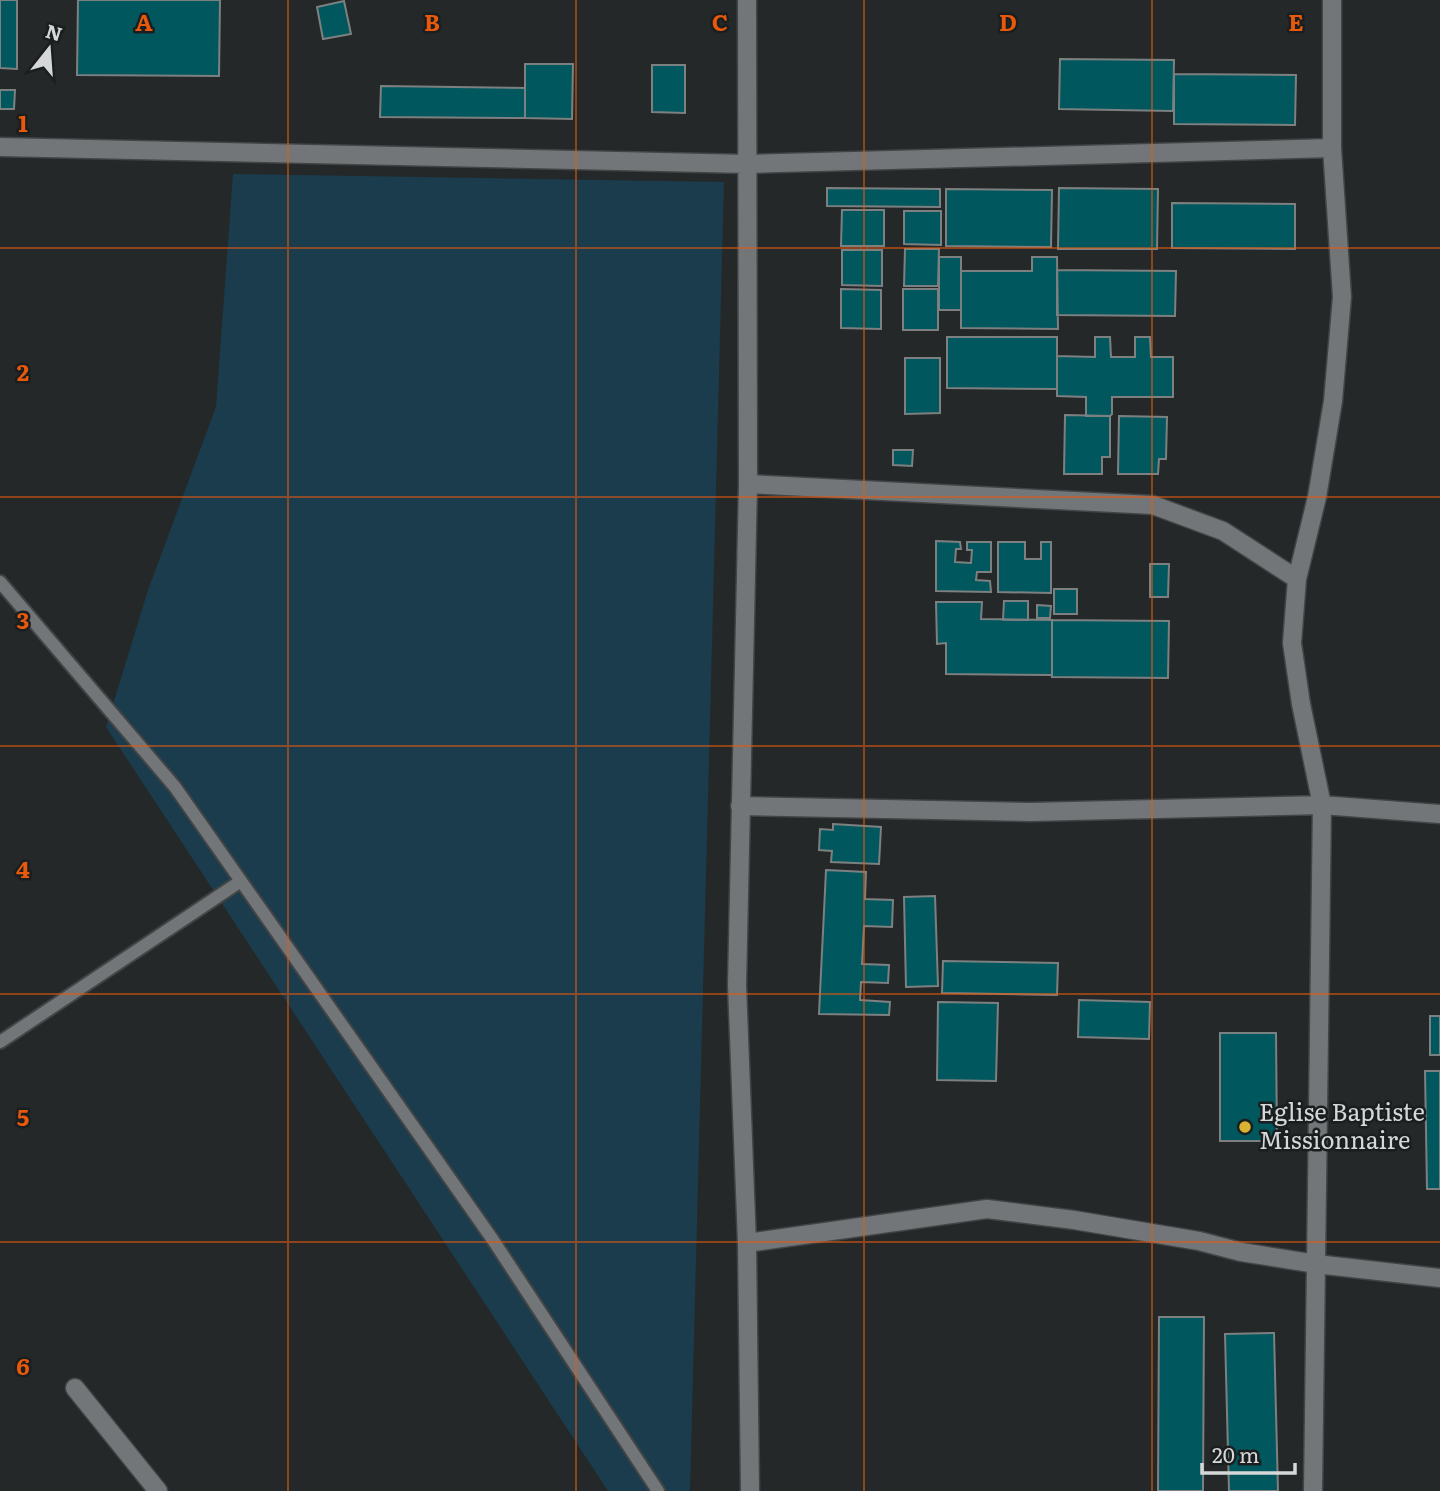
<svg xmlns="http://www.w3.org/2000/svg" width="1440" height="1491" font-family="Literata,serif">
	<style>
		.green { fill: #1a3c4d }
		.building { fill: #00575d; stroke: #7c8080; stroke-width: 2 }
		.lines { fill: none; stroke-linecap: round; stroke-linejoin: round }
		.lane-casing { stroke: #424445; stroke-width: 16 }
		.street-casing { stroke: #424445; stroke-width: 21 }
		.lane { stroke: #737678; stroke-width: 12 }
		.street { stroke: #737678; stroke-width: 18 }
		.grid { fill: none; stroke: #e8590c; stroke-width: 2; stroke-opacity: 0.55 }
		.poi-dot { fill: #dbb333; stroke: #1b1e1f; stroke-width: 2.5 }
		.labels { text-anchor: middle; stroke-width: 5; stroke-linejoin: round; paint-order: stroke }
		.poi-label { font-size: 24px; fill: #d5d7d8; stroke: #1b1e1f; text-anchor: start }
		.grid-label { font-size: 23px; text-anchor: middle; font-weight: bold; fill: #e8590c; stroke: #1b1e1f; stroke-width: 5; stroke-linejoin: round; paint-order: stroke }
	</style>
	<rect width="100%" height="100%" fill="#252829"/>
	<!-- green -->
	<path class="green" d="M233,174L724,182L690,1491H608L106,727L148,590L216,407Z"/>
	<!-- building -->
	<path class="building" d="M0,0H17V69L0,68Z
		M78,0H220L219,76L77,75Z
		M344,1L351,34L323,39L317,7Z
		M1060,59L1174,60L1173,111L1059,109Z
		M525,64H573L572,119L525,118Z
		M652,65H685V113L652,112Z
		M1174,74L1296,75L1295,125L1174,124Z
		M381,86L525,88V118L380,117Z
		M0,90H15L14,109H0Z
		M827,188L940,189V207L827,206Z
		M1059,188L1158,189L1157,249H1058Z
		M946,189L1052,190L1051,247L946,246Z
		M1172,203L1295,204V249L1172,248Z
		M842,210H884V246H841Z
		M904,211H941V245L904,244Z
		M905,249H939L938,286H904Z
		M842,250H882V286L842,285Z
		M939,257H961V310H939Z
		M1032,257H1057L1058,329L961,328V271H1032Z
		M1057,270L1176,271L1175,316L1057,315Z
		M841,289L881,290V329L841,328Z
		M903,289H938V330H903Z
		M947,337H1057V389L947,388Z
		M1095,337H1110L1111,357H1135V337H1150L1151,357H1173V397H1112V414L1110,416H1086V397L1057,396V356L1095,357Z
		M905,358H940V413L905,414Z
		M1065,415L1110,416V457H1102V474H1064Z
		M1119,416L1167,417L1166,459H1159L1158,474H1118Z
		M893,450H913L912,466L893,465Z
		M936,541L960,542L961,549H956L955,562L971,563L972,550H967V542H991V572H977L976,580L990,581L991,592L936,591Z
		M998,542H1025V559H1041V542H1051V593L998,592Z
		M1150,564H1169L1168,597H1150Z
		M1054,589H1077V614H1054Z
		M1004,601H1028V620H1003Z
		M936,602H982L981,619L1052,620V675L946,674V643L937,644Z
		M1037,605L1051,606L1050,618H1037Z
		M1052,620L1169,621L1168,678L1052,677Z
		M833,824L881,827L879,864L831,862L832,851L819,850L820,829L833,830Z
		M826,870L866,872L865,899L893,900L892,927L864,926L862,964L889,965L888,983L861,982L860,1000L890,1002L889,1015L819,1014Z
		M935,896L938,986L906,987L904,897Z
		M943,961L1058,963L1057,995L942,993Z
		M1079,1000L1150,1002L1149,1039L1078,1037Z
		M938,1002L998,1003L996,1081L937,1080Z
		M1430,1016H1440V1055H1430Z
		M1220,1033H1276L1277,1141H1220Z
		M1425,1071H1440V1189H1427Z
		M1425,1071H1440V1189H1427Z
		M1159,1317H1204L1203,1491H1158Z
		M1274,1333L1278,1491H1229L1225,1334Z"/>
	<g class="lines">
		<!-- lane casing -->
		<g class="lane-casing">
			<path id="lane" d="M0,582L175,787L493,1240L658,1491
				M0,1042L241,881"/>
		</g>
		<!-- street casing -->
		<g class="street-casing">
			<path id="street" d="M747,0L748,484L737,985L747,1243L750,1491
				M0,147L748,164L1332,148
				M748,484L1153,505L1223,531L1297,579
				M740,806L1030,812L1322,805L1440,814
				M747,1243L987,1209L1074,1220L1199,1241L1241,1252L1316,1264L1440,1278
				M75,1388L158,1491
				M1313,1491L1322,805L1301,704L1292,643L1297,579L1317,497L1333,401L1342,297L1332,148V0"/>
		</g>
		<!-- lane -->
		<use href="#lane" class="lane"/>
		<!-- street -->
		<use href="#street" class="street"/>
	</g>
	<!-- grid -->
	<path class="grid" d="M288,0V1491M576,0V1491M864,0V1491M1152,0V1491M0,248H1440M0,497H1440M0,746H1440M0,994H1440M0,1242H1440"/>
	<!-- markers -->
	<circle class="poi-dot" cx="1245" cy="1127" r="7"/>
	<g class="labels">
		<!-- poi labels -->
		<g class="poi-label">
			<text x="1259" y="1121">Eglise Baptiste<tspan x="1259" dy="28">Missionnaire</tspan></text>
		</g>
	</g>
	<g class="grid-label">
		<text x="144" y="31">A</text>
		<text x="432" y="31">B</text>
		<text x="720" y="31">C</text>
		<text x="1008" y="31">D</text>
		<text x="1296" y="31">E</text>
		<text x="23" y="132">1</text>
		<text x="23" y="381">2</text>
		<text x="23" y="629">3</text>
		<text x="23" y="878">4</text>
		<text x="23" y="1126">5</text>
		<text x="23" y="1375">6</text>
	</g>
	<!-- north arrow -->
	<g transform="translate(49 49) rotate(17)" stroke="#1b1e1f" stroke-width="5" paint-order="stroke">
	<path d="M0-5L12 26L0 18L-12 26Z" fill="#d5d7d8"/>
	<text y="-10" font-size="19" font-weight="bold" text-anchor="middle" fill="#d5d7d8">N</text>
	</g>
	<!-- scale -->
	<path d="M1202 1463v10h93v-10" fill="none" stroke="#d5d7d8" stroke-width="3.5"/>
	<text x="1212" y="1463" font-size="21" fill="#d5d7d8" stroke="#1b1e1f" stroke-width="5" paint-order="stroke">20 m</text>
</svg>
